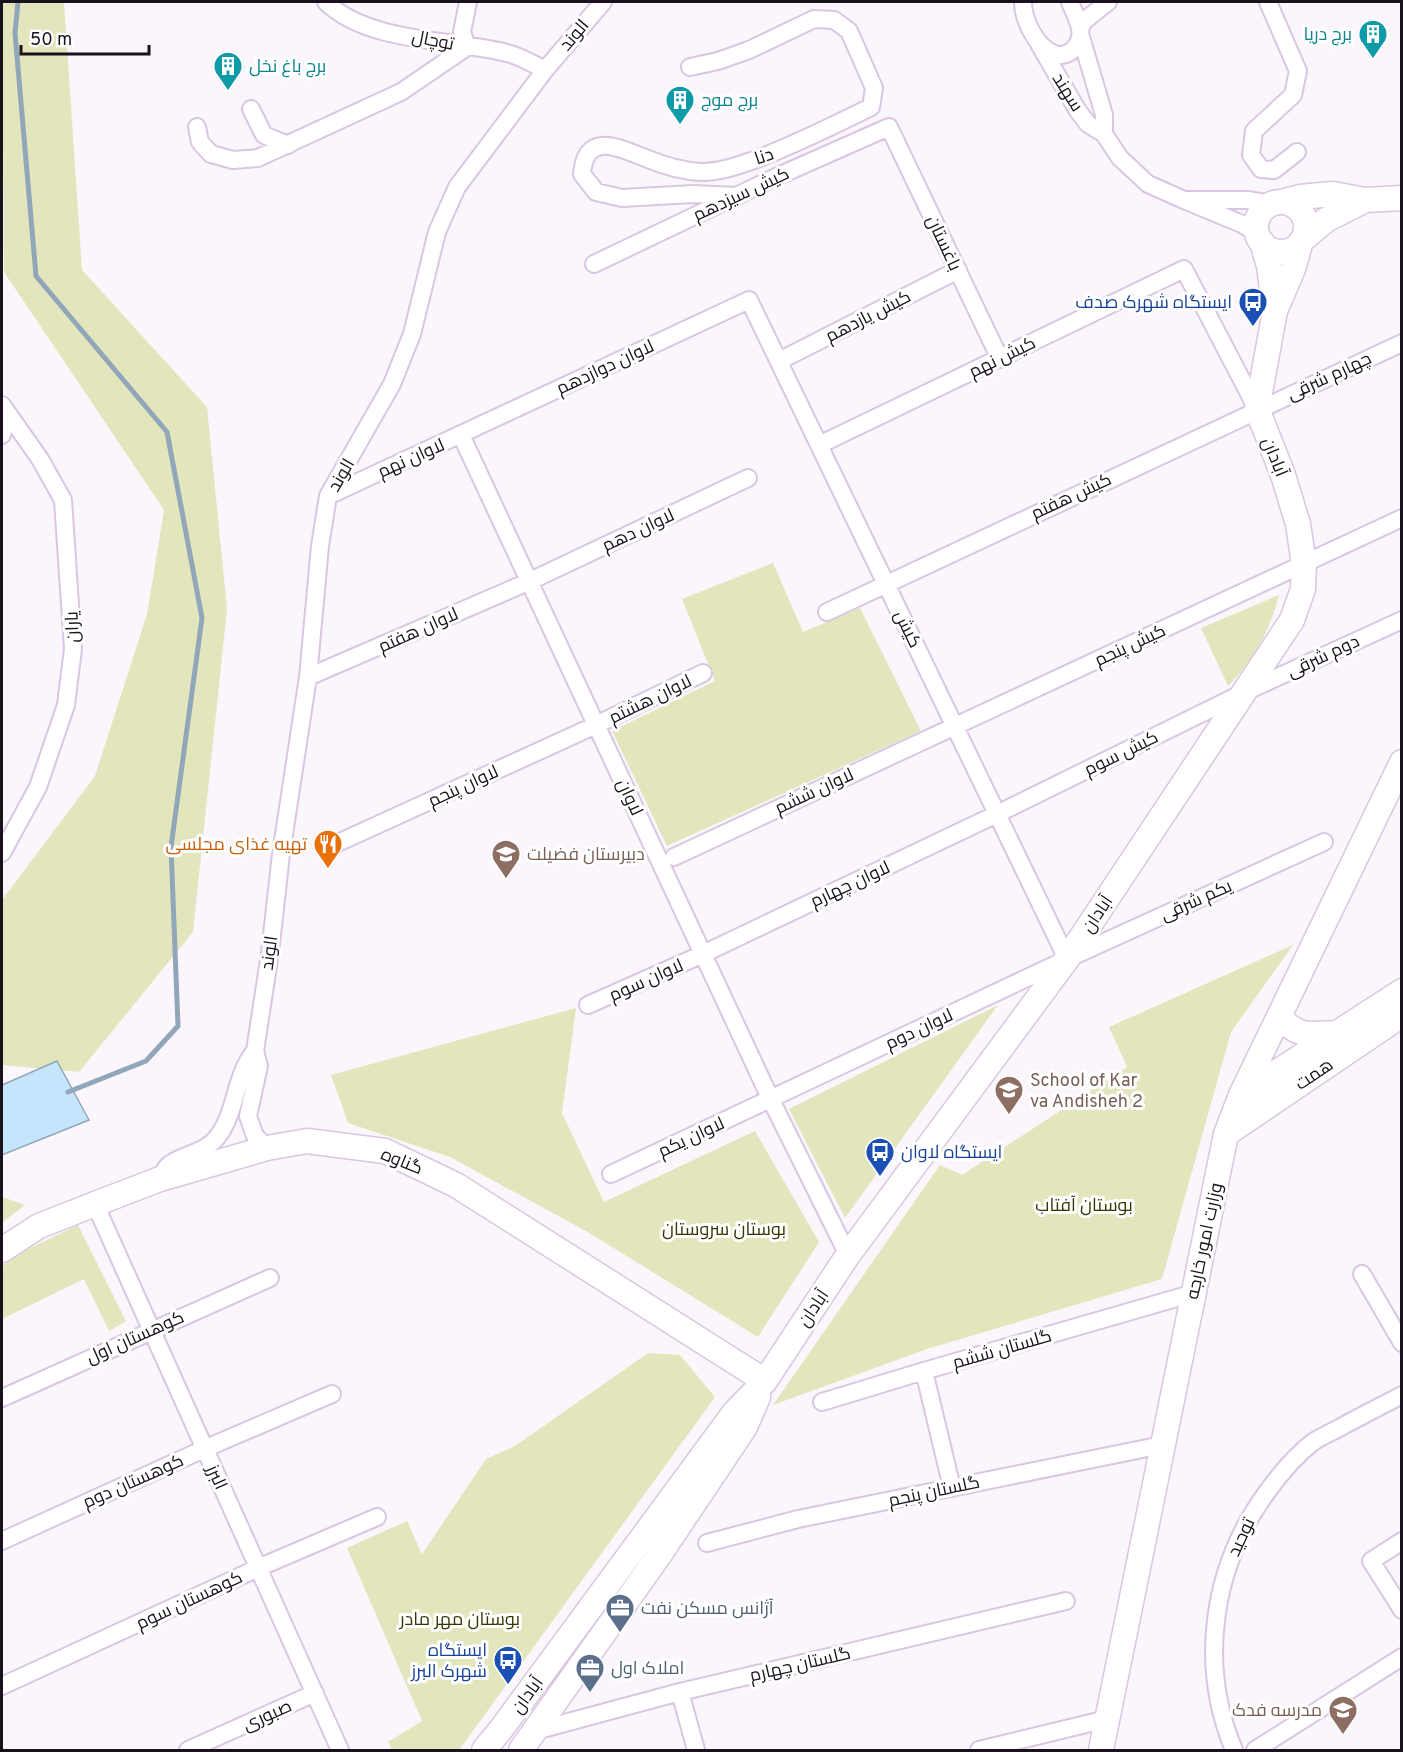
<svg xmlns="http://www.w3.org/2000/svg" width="1403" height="1752" font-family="Overpass,Cairo,sans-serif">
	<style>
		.green { fill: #e3e6bc }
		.water { fill: #c4e5fc; stroke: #91a6b9; stroke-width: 1.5 }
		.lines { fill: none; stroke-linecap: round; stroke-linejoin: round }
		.stream { stroke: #91a6b9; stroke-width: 5 }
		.minor-casing { stroke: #dac6e2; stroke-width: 20 }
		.secondary-casing { stroke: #dac6e2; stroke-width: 27 }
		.minor { stroke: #fff; stroke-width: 16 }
		.secondary { stroke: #fff; stroke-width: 24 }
		.labels { text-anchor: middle; stroke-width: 6; stroke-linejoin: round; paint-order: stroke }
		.culture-label { font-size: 18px; fill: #0d838f; stroke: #fff; text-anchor: start }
		.street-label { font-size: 18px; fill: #19121c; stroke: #fff }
		.transit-label { font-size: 18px; fill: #164399; stroke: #fff; text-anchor: end }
		.food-label { font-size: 18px; fill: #c56008; stroke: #fff; text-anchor: end }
		.education-label { font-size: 18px; fill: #785e54; stroke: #fff; text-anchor: start }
		.park-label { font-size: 18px; fill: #353600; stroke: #fff }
		.service-label { font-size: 18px; fill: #4e5e75; stroke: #fff; text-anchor: start }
	</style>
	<rect width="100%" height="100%" fill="#faf6fc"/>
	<!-- green -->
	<path class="green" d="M2,2H64L82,270L207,407L227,609L193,932L79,1072L2,1065V900L95,776L147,614L164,510L4,272Z
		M773,563L803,632L860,608L921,731L667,846L612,731L715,681L682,599Z
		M1279,595C1270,630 1254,660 1228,686L1201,628Z
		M1293,945L1231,1032L1162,1279L927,1349L773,1405L940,1165L962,1175L1127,1067L1109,1027Z
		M998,1005L845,1218L789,1109Z
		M576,1008L562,1113L604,1202L755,1131L819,1242L758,1337L586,1231L450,1157L348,1123L331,1075Z
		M2,1197L25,1205L2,1223Z
		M78,1225L126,1321L109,1331L84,1279L2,1319V1266L20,1253Z
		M648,1353L680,1355L715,1397L459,1750H392L388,1742L422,1721L347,1548L407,1521L422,1554L486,1459L515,1446Z"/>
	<!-- water -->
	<path class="water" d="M57,1061L89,1120L2,1155V1085Z"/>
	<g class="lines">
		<!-- stream -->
		<path class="stream" d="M18,2L15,33L36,276L167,432L202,618L171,847L178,1026L146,1061L68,1092"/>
		<!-- minor casing -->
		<g class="minor-casing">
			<path id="minor" d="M326,2C368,43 452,39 507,53C520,56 533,64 545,70
				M1023,2C1023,19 1035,45 1052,53C1068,61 1083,44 1080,28C1078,19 1073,10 1070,2
				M1268,2L1298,71L1293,95L1254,131L1251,155L1261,169L1274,170L1297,152
				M1080,28L1084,21L1108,2
				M1081,37L1104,115V134
				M1039,44L1078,111L1088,124L1104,134L1120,158L1148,184L1184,200
				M690,67L718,61L749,50L814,19L834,20L849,31L874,88L871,107C832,126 795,145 754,160C737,166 720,172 701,172C683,171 665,166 648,159C621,149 586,129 582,174L596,192L622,198L693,194L737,196
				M251,109L264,135L288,145
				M197,127L200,142L211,154L233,160L258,158L401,92L467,47L462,32L468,2
				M1258,234L1242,224L1184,200H1248L1272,204
				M594,264L776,177L889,127L1000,359
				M779,361L958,270
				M2,405L40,459L63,500L73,649L66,705L38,787L2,853
				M2,435L8,415
				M461,435L771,1100L848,1255
				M819,445L1184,269L1257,409
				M328,496L749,300L1067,959
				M827,612L1402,343
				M308,677L528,582L748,478
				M329,847L596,725L703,673
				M674,857L1402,518
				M588,1005L703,954L997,814L1245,692L1402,620
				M267,1148L255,1136L248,1116L259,1066L255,1051L270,953L281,854L308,677L320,546L328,496L392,384L412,334L437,232L457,187L545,70L603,2
				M611,1174L1067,959L1324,842
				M160,1179C163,1174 165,1167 170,1164C186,1153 206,1153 218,1136C237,1111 234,1076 255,1051
				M95,1204L340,1750
				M1362,1274L1402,1343
				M2,1398L270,1278
				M822,1402L924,1371
				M952,1488L924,1371L1194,1293
				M2,1541L204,1449L332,1394
				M1402,1541L1371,1561L1402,1610
				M707,1543L798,1519L1162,1445
				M2,1686L258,1568L377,1517
				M680,1692L696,1750
				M535,1731L680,1692L1066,1601
				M188,1750L315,1693
				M979,1750L1107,1719
				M1234,1750C1198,1664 1212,1567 1267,1492C1280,1474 1295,1456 1313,1442C1322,1436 1332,1432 1341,1427C1361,1416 1381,1406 1402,1395
				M1255,1750L1402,1657"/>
		</g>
		<!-- secondary casing -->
		<g class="secondary-casing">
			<path id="secondary" d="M1281,202L1300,197L1333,194L1365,200L1402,198
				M1256 227a25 25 0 1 1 50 0a25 25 0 1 1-50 0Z
				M1262,242L1269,266L1275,311
				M1279,1017C1299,1038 1309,1034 1336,1033
				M1243,1094L1402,991
				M1226,1134L1402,1015
				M2,1250L39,1226L95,1204L160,1179L267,1148L307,1141L385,1151L456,1185L765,1381
				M484,1750L502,1728L734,1413L765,1381L848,1255L1067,959L1292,620L1303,589L1304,564L1298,524L1283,475L1257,409L1275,311L1293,269L1301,241L1326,220L1365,200
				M521,1750L660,1554L745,1427L758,1397
				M1101,1750L1226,1134L1241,1095L1402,762"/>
		</g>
		<!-- minor -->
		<use href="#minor" class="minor"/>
		<!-- secondary -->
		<use href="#secondary" class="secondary"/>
	</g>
	<!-- icons -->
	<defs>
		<g id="building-pin" transform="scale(1.5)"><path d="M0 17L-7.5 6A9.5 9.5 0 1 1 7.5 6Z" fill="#0f9aa8" stroke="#fff"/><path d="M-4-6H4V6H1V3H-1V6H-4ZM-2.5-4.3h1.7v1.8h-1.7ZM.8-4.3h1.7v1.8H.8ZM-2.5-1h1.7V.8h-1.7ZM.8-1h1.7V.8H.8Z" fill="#fff"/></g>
		<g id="bus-pin" transform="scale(1.5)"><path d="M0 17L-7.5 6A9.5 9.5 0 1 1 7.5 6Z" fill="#1a4fb4" stroke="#fff"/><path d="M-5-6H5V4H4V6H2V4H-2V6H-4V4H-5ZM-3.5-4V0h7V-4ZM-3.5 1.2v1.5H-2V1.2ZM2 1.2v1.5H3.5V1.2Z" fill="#fff"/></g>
		<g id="restaurant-pin" transform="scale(1.5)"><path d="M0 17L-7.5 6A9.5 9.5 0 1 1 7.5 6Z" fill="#e8710a" stroke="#fff"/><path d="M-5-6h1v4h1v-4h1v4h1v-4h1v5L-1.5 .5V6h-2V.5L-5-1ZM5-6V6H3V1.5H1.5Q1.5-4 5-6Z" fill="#fff"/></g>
		<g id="school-pin" transform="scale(1.5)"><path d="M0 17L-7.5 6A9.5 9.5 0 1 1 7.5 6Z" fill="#8d6e63" stroke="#fff"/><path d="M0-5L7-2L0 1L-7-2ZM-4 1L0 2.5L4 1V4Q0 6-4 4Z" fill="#fff"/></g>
		<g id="office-pin" transform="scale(1.5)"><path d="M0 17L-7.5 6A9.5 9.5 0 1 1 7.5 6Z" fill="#5c6f8a" stroke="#fff"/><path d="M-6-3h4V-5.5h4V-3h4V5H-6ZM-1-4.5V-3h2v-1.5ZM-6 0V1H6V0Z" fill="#fff"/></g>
	</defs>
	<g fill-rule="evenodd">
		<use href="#building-pin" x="1373" y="34"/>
		<use href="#building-pin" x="228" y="66"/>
		<use href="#building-pin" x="680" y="100"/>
		<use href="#bus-pin" x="1253" y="302"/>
		<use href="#restaurant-pin" x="328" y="844"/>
		<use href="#school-pin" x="506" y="854"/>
		<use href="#school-pin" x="1009" y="1090"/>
		<use href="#bus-pin" x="880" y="1152"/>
		<use href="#office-pin" x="620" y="1608"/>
		<use href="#bus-pin" x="508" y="1660"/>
		<use href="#office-pin" x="590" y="1668"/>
		<use href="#school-pin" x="1343" y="1710"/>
	</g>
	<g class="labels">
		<!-- culture labels -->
		<g class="culture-label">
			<text x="1352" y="40" text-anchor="end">برج دریا</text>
			<text x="249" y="72">برج باغ نخل</text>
			<text x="701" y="106">برج موج</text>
		</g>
		<!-- street labels -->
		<g class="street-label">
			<text transform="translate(574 35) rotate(-50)" y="6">الوند</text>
			<text transform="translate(433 40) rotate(11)" y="6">توچال</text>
			<text transform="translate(1068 92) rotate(58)" y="6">سهند</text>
			<text transform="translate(764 156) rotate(-19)" y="6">دنا</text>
			<text transform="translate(741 194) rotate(-25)" y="6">کیش سیزدهم</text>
			<text transform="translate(944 243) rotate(65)" y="6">باغستان</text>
			<text transform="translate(868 316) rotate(-27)" y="6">کیش یازدهم</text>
			<text transform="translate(1002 357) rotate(-26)" y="6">کیش نهم</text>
			<text transform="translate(605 367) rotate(-25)" y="6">لاوان دوازدهم</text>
			<text transform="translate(1329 376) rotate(-25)" y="6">چهارم شرقی</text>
			<text transform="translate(1275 457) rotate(68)" y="6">آبادان</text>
			<text transform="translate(411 458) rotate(-24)" y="6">لاوان نهم</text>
			<text transform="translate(341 475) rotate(-60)" y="6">الوند</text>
			<text transform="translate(1071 496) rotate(-25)" y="6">کیش هفتم</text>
			<text transform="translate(638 530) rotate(-25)" y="6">لاوان دهم</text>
			<text transform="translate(72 627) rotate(-92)" y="6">یاران</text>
			<text transform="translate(908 629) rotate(64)" y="6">کیش</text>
			<text transform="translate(418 630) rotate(-24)" y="6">لاوان هفتم</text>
			<text transform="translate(1130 645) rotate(-25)" y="6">کیش پنجم</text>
			<text transform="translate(1323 656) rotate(-25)" y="6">دوم شرقی</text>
			<text transform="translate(650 699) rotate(-26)" y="6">لاوان هشتم</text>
			<text transform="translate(1121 753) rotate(-26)" y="6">کیش سوم</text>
			<text transform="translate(463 786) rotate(-25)" y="6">لاوان پنجم</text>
			<text transform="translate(814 791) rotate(-25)" y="6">لاوان ششم</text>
			<text transform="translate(630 797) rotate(65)" y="6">لاوان</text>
			<text transform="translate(850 884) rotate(-25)" y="6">لاوان چهارم</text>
			<text transform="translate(1196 900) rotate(-24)" y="6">یکم شرقی</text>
			<text transform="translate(1097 914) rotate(-56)" y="6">آبادان</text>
			<text transform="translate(269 953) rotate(-82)" y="6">الوند</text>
			<text transform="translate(646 980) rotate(-24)" y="6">لاوان سوم</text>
			<text transform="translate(919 1029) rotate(-25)" y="6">لاوان دوم</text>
			<text transform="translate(1314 1074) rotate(-34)" y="6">همت</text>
			<text transform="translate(691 1137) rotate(-25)" y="6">لاوان یکم</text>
			<text transform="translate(402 1161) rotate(22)" y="6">گناوه</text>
			<text transform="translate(1204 1241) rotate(-78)" y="6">وزارت امور خارجه</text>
			<text transform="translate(813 1308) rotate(-56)" y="6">آبادان</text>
			<text transform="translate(135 1337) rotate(-24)" y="6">کوهستان اول</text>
			<text transform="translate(1002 1349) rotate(-16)" y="6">گلستان ششم</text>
			<text transform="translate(217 1477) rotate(66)" y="6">البرز</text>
			<text transform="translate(133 1481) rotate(-24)" y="6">کوهستان دوم</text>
			<text transform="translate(934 1491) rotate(-12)" y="6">گلستان پنجم</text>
			<text transform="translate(1241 1537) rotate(-65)" y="6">توحید</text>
			<text transform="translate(189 1600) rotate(-25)" y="6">کوهستان سوم</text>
			<text transform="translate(800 1664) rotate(-13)" y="6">گلستان چهارم</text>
			<text transform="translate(527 1695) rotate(-54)" y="6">آبادان</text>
			<text transform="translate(267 1715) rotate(-24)" y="6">صبوری</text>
		</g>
		<!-- transit labels -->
		<g class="transit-label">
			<text x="1232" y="308">ایستگاه شهرک صدف</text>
			<text x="901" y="1158" text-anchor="start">ایستگاه لاوان</text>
			<text x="487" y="1656">ایستگاه<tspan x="487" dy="21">شهرک البرز</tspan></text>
		</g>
		<!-- food labels -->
		<g class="food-label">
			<text x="307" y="850">تهیه غذای مجلسی</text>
		</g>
		<!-- education labels -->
		<g class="education-label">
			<text x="527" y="860">دبیرستان فضیلت</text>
			<text x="1030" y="1086">School of Kar<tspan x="1030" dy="21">va Andisheh 2</tspan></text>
			<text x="1322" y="1716" text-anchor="end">مدرسه فدک</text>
		</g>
		<!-- park labels -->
		<g class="park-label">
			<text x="1084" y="1211">بوستان آفتاب</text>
			<text x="724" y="1235">بوستان سروستان</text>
			<text x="460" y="1625">بوستان مهر مادر</text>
		</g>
		<!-- service labels -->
		<g class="service-label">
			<text x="641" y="1614">آژانس مسکن نفت</text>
			<text x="611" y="1674">املاک اول</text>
		</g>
	</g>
	<!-- border -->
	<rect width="1403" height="1752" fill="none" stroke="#19121c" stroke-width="6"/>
	<!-- scale -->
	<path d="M21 45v9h128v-9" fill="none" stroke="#19121c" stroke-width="3"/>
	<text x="30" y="45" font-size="18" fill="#19121c" stroke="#ffffff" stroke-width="4.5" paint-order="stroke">50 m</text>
</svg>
